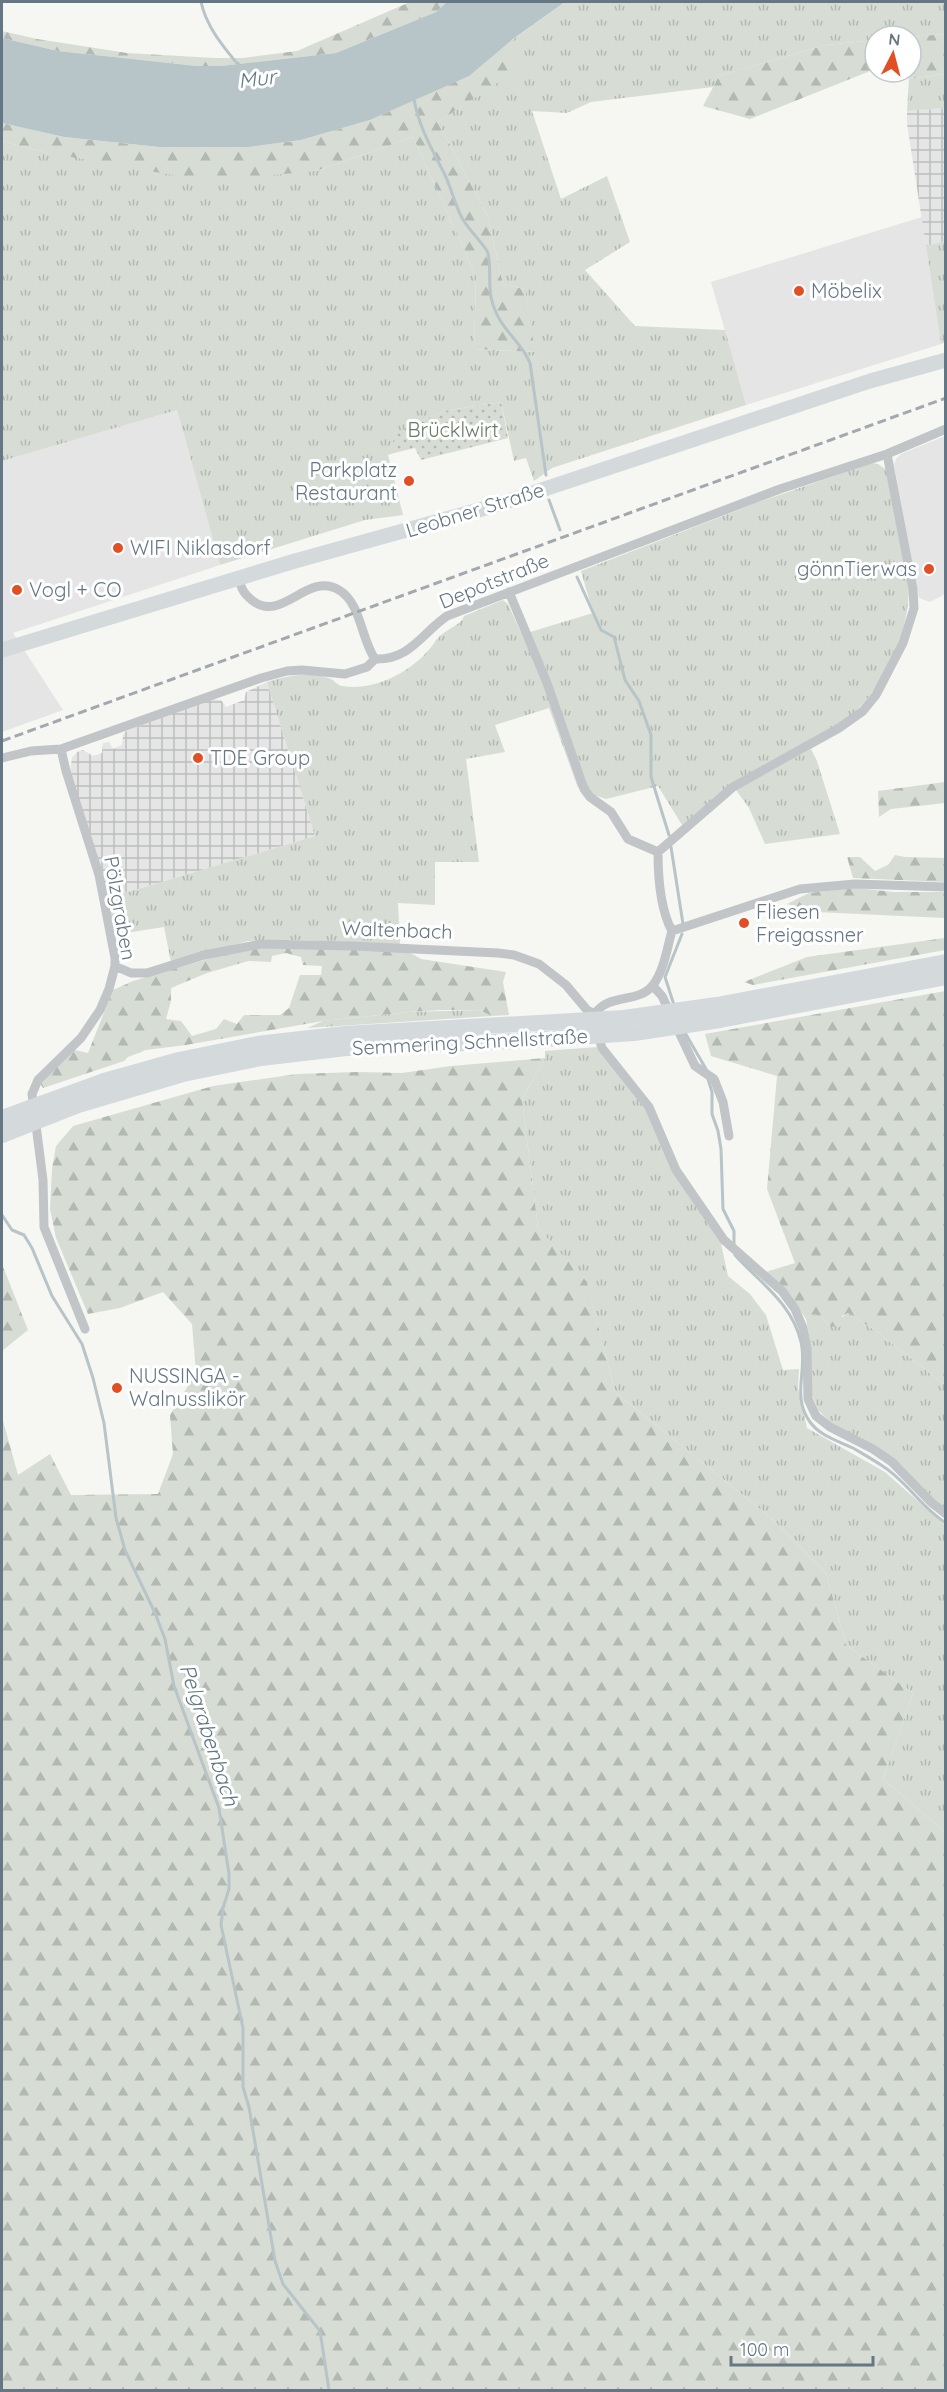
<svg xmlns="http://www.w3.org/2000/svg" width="947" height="2392" font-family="Quicksand,sans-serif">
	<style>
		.built { fill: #e4e5e4 }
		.industrial { fill: url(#industrial-grid) }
		.grass { fill: url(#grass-tufts) }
		.forest { fill: url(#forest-firs); fill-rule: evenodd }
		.garden { fill: url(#garden-dots) }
		.water { fill: #b7c4c8 }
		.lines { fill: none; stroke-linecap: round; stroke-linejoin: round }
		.stream { stroke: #b7c4c8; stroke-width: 3 }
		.minor { stroke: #c1c5c8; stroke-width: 9 }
		.primary { stroke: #d4d9dc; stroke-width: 15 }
		.motorway { stroke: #d4d9dc; stroke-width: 16 }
		.rail { stroke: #a2a8ae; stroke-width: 3; stroke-dasharray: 9 4.5; stroke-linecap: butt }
		.poi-dot { fill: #e34f25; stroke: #fff; stroke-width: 2 }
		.labels { text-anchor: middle; stroke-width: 6; stroke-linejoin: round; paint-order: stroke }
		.poi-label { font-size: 20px; fill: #657684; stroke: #fff; text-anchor: start }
		.park-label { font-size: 20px; fill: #697b64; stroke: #fff }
		.street-label { font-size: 20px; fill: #657684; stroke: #fff }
		.water-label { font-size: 21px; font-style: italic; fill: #607880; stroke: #fff }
	</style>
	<defs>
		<pattern id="industrial-grid" width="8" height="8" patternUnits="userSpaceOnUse" patternTransform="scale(1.5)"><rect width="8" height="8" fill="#e4e5e4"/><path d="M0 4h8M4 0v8" fill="none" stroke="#bcbebe"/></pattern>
		<pattern id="grass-tufts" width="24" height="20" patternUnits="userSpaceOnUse" patternTransform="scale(1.5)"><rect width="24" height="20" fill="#d7ddd4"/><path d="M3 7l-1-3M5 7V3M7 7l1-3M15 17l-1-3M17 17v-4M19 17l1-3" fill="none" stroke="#b2b8b2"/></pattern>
		<pattern id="forest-firs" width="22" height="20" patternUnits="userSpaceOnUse" patternTransform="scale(1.5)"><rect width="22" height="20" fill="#d7ddd4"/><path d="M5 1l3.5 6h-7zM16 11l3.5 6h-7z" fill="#b2b8b2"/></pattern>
		<pattern id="garden-dots" width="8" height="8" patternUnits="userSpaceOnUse" patternTransform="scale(1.5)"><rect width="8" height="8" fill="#d7ddd4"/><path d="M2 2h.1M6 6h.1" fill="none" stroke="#b2b8b2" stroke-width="1.8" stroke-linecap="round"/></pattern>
	</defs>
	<rect width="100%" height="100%" fill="#f6f6f3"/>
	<!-- built -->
	<path class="built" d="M922,217L941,344L746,405L711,282Z
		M177,410L220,565L13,633L63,710L2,732V461Z
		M945,436V594L930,602L919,598L894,465L896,459L901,454Z"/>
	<!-- industrial -->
	<path class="industrial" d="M945,108V241L926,246L907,124V111Z
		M267,682L315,836L108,898L70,771L72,758L77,752L83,750L93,756L102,753L103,743L109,742L113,749L122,745L123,735L126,731L212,699L221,700L226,707L244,700L246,692Z"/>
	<!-- grass -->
	<path class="grass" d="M565,2H945V34L911,37L875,36V40L825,45L719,76L713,87L591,102L567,113L532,111L561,199L607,176L630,242L585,270L635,326L725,330L746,405L552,468L534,481L526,458L514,461L501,402L444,411L394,434V453L388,455L403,515L365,520L220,565L177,410L2,461V141L43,152L316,171L413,137L476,276L474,349L534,352L525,289L503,284L488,217L438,122L522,66L504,46Z
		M945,74V108L907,111L909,79Z
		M945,241L946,342L941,344L926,246Z
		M872,463L878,464L888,471L909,586C909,634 885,685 850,717L731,784L682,825L658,786L606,799L594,795L587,789L530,632L593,613L581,571L759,502Z
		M503,600L508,604L541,677L579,786L578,788L549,708L495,725L505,752L466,759L479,862H435V905L398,903L400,945L299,940L248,941L171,962L164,927L113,935L108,898L315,836L267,682C285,676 312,671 331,679C335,681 337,685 342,686C372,691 405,675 425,654C431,648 435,641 440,636C447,629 461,625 464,616Z
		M811,749L817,761L840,834L765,844L749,808L736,790Z
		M479,1010L492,1016L307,1028L323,1021L409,1012Z
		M597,1047L637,1094L720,1239L728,1276L750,1294L766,1315L783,1370L799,1369L798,1388L807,1428L885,1472L945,1525V1832L883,1779L913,1693L846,1645L826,1573L771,1518L615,1392L587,1283L538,1228L522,1099L545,1058V1051Z
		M848,1313L876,1331L945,1385V1510L901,1465L888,1455L831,1423L819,1411L810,1391V1340L806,1319L813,1314L821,1316L829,1326Z"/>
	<!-- forest -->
	<path class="forest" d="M410,2H447L436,12L336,53L221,66H197L58,51L2,38V31L37,39L127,53L215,58H243L297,51Z
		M945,34V74L909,79L903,72H911V37Z
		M875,40V69L750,119L703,106L719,76L825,45Z
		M504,46L523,66L438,122L488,217L503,284L525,289L535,352L474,349L476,276L413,137L316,171L206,181L43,152L2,141V123L64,137L159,147H249L301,140L370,120L468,76Z
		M945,782V803L891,809L879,817L878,791Z
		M895,855L905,857L945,858V882L853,878L847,857H860L875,871L888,865Z
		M855,888L894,892H945V918L816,912L787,904L809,893Z
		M945,938V950L753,985L744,982L807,957Z
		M296,946L405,950L421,959L506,972L503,982L509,1015L492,1016L479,1010H442L409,1012L323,1021L186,1045L146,1050L128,1057L124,1061L43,1088L40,1083L68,1054L75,1050L88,1053L113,990L133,981L241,949ZM286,953L301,957L303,965L322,966L321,975H300L289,1008L280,1015H244L237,1024L224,1019L216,1029L192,1036L181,1021L166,1019L171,1001V988L207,973L248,961L271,962L272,956Z
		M945,991V1385L876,1331L848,1313L842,1316L840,1327L829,1326L821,1316L813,1314L806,1319L791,1296L766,1272L795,1263L767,1189L777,1076L711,1056L705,1034Z
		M545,1058L522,1099L538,1228L587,1282L615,1392L771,1518L826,1573L846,1645L913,1693L883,1779L945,1832V2390H2V1417L18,1475L50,1454L71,1495L158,1494L173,1454L170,1415L196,1373L192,1324L163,1292L120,1308L88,1314L56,1238L50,1209L52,1169L56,1146L73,1126L213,1086L297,1074L357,1072L402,1073L451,1066Z
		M2,1264L28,1330L2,1351Z"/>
	<!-- garden -->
	<path class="garden" d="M501,402L508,438L421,460L415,448L394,453L393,434L444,411Z"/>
	<!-- water -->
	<path class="water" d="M447,2H565L513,39L469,76L370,120L301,140L249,147H159L64,137L2,123V38L58,51L197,66H221L336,53L436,12Z"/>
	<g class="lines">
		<!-- stream -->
		<path class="stream" d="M201,2C207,28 223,46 239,66
			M414,99C418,124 431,148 443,171C451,186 454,203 462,218C469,230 480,240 487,251C492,260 488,285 491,297C498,330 519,337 530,363L546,475
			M549,500L560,530
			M577,577L601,630L614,637L625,680L639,701L651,735V777L669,835
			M671,847L683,924
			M674,1005L665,977L682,934
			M684,1031L706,1069
			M708,1079L712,1092V1114L718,1131L721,1149L723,1209L734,1231V1245
			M2,1215L12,1230L24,1235L32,1248L52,1296L82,1344L93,1378L104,1423L116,1518L125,1550L155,1613L165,1639L174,1686L219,1808L229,1874V1889L223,1908L221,1925L243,2028V2087L249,2107L275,2261L283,2284L320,2331L329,2390
			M735,1255C760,1283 792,1303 801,1342C808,1370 791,1396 810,1422C820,1436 838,1441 853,1448C863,1454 874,1460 884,1467C907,1482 922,1508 946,1523"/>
		<!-- minor -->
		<path class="minor" d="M239,578C241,589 244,594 253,601C282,623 308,571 339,590C361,603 361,639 375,659
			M509,592L547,683L584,789L590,797L611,812L628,839L658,852
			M375,659C410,660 421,634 447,616L780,489L887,454L946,429
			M61,749L66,771L99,875L115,958V966L109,989L100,1010L81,1038L38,1080L32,1094L43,1180L44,1227L85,1329
			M2,758L31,751L61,749L261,678L287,671L302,670L345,674L367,667L375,659
			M672,931L800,889L855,884L946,887
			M115,966L131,973H147L204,955L261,944L353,946L498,953L514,955L539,964L566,985L587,1010L595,1014C607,993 639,1004 653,985C664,971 667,948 672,931C660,909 658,877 658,852L733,787L839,728L863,711L876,695L903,643L914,608L913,589L887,454
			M653,986L662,996L695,1066L714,1079L723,1102L729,1136
			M597,1032L602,1048L649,1107L676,1170L724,1240L782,1291L795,1309L803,1328L807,1348L808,1399L816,1416L830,1427L873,1449L892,1462L932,1503L946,1514"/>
		<!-- primary -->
		<path class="primary" d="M2,650L295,561L493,506L870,381L946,360"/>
		<!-- motorway -->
		<path class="motorway" d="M2,1118L104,1081L179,1060L257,1044L345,1034L624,1018L717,1005L946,962
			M2,1135L78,1105L183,1074L261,1058L346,1048L516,1041L634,1033L720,1020L946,977"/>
		<!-- rail -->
		<path class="rail" d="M2,741L946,398"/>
	</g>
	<!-- markers -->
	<g class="poi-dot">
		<circle cx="799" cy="291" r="6"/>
		<circle cx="409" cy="481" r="6"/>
		<circle cx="118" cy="548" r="6"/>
		<circle cx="929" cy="569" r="6"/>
		<circle cx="17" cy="590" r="6"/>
		<circle cx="198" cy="758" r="6"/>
		<circle cx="744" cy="923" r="6"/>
		<circle cx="117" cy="1388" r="6"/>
	</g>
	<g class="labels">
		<!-- poi labels -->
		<g class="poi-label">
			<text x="811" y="298">Möbelix</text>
			<text x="397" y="477" text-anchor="end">Parkplatz<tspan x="397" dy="23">Restaurant</tspan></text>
			<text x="130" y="555">WIFI Niklasdorf</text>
			<text x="917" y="576" text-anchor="end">gönnTierwas</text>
			<text x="29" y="597">Vogl + CO</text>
			<text x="210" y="765">TDE Group</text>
			<text x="756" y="919">Fliesen<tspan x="756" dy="23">Freigassner</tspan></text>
			<text x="129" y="1383">NUSSINGA -<tspan x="129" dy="23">Walnusslikör</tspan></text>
		</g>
		<!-- park labels -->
		<g class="park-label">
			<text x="453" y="437">Brücklwirt</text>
		</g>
		<!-- street labels -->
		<g class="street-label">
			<text transform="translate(475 510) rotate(-17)" y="7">Leobner Straße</text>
			<text transform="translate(494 581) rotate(-22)" y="7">Depotstraße</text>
			<text transform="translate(120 908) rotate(80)" y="7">Pölzgraben</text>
			<text transform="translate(397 930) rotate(2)" y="7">Waltenbach</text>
			<text transform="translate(470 1042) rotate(-3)" y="7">Semmering Schnellstraße</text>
		</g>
		<!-- water labels -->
		<g class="water-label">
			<text transform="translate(257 79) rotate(-7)" y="7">Mur</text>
			<text transform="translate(209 1735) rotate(72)" y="7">Pelgrabenbach</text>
		</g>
	</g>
	<!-- border -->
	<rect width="947" height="2392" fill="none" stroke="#657684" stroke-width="6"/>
	<!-- north arrow -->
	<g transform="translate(893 54) rotate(6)"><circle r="28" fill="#ffffff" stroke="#c1c8ce" stroke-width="1.5"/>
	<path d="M0-4.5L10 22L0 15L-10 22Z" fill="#e34f25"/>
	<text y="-9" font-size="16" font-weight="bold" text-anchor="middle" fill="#657684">N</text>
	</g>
	<!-- scale -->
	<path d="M731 2356v9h142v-9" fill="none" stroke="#657684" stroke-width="3"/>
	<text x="740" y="2356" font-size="18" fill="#657684" stroke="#ffffff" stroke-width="4.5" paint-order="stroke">100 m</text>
</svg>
